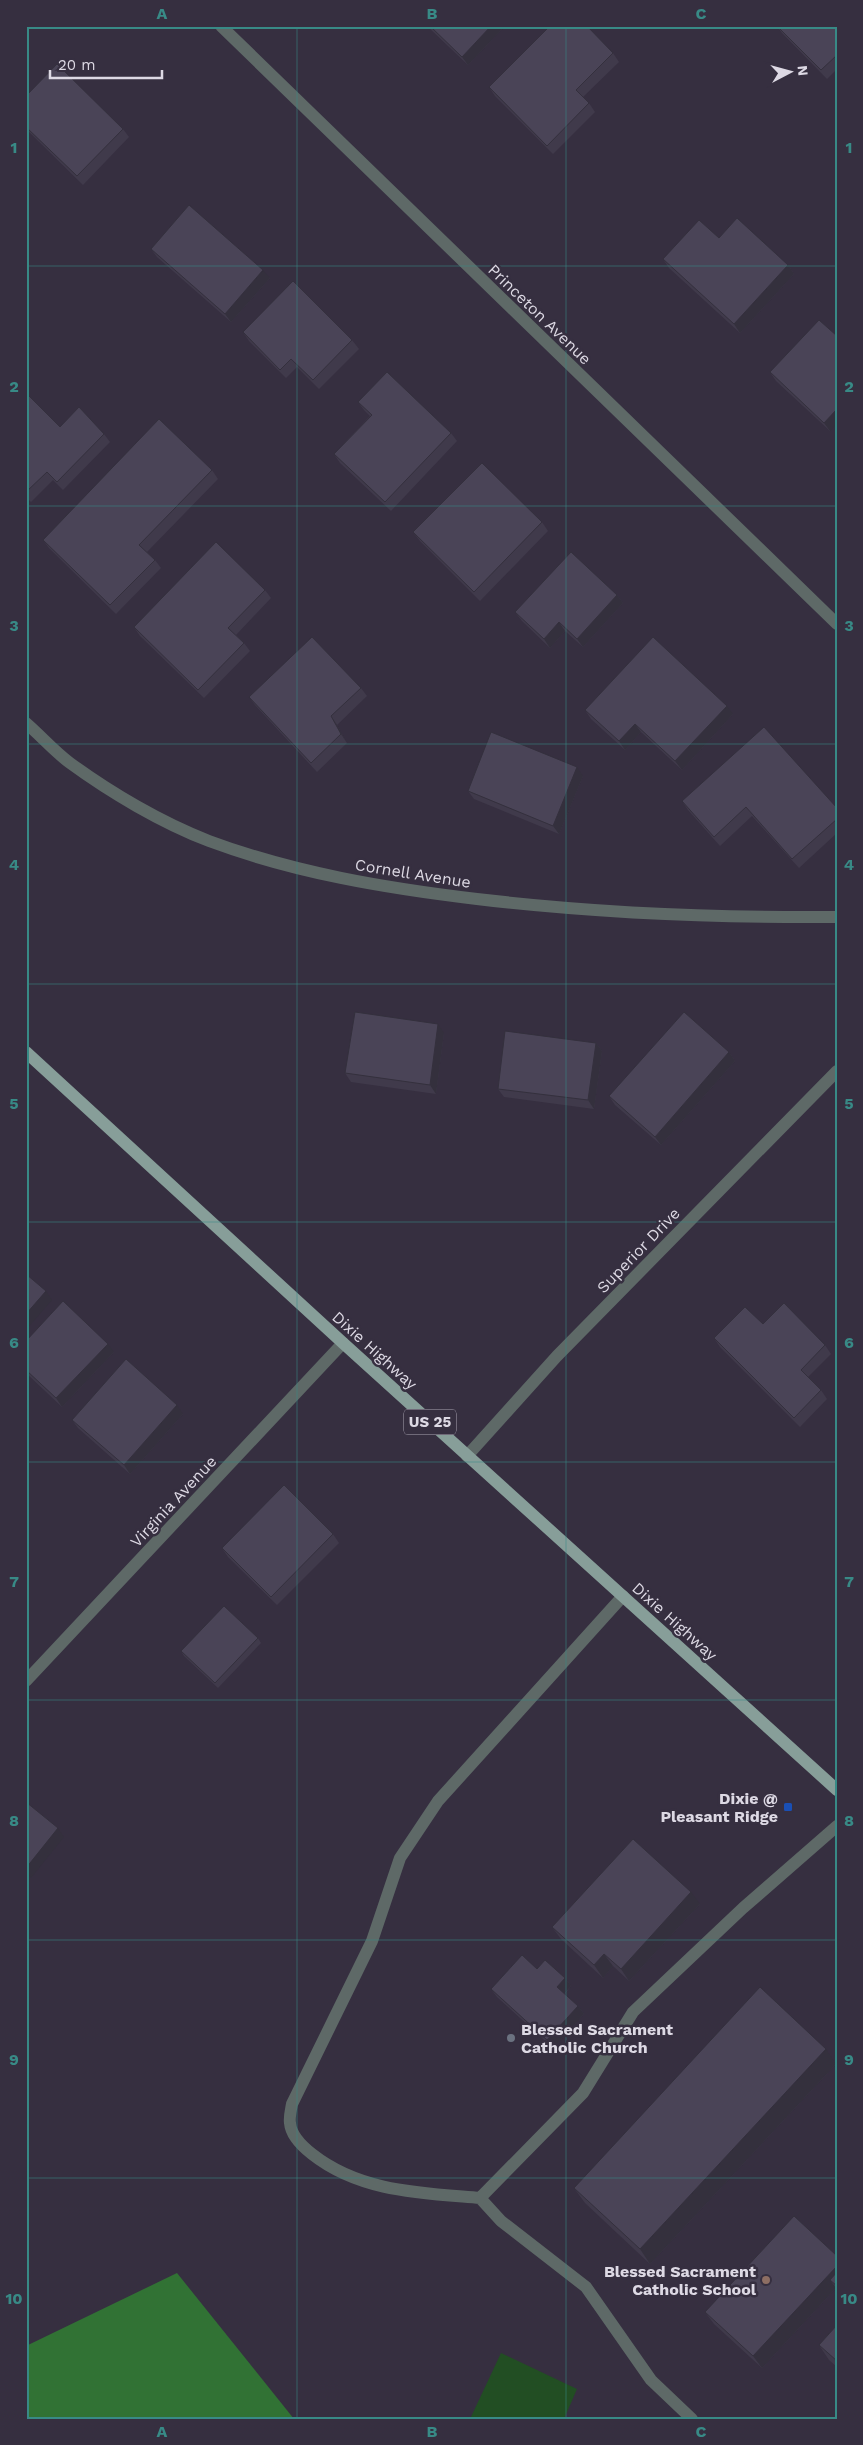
<svg xmlns="http://www.w3.org/2000/svg" width="863" height="2445" font-family="'Work Sans',sans-serif">
	<style>
		.green { fill: #224e23 }
		.forest { fill: #317234 }
		.lines { fill: none; stroke-linecap: round; stroke-linejoin: round }
		.minor { stroke: #5e6967; stroke-width: 12 }
		.major { stroke: #879e99; stroke-width: 12 }
		.wall { fill: #403a4b }
		.shaded-wall { fill: #34303d }
		.building { fill: #4a4457; stroke: #34303d }
		.grid { fill: none; stroke: #388a86; stroke-width: 1; stroke-opacity: 0.55 }
		.transit-dot { fill: #1a4fb4; stroke: #362f40; stroke-width: 2 }
		.worship-dot { fill: #6b7280; stroke: #362f40; stroke-width: 2 }
		.education-dot { fill: #8d6e63; stroke: #362f40; stroke-width: 2 }
		.labels { text-anchor: middle; stroke-width: 5; stroke-linejoin: round; paint-order: stroke }
		.shield { fill: #362f40; stroke: #aba6b3; stroke-width: 1 }
		.shield-label { font-size: 15px; font-weight: bold; fill: #ddd9e4 }
		.street-label { font-size: 16px; fill: #ddd9e4; stroke: #362f40 }
		.poi-label { font-size: 16px; font-weight: bold; fill: #ddd9e4; stroke: #362f40; text-anchor: end }
		.neatline { fill: none; stroke: #388a86; stroke-width: 2 }
		.grid-label { font-size: 16px; text-anchor: middle; font-weight: bold; fill: #388a86 }
	</style>
	<rect width="100%" height="100%" fill="#362f40"/>
	<!-- green -->
	<path class="green" d="M501,2353L577,2389L564,2419H470Z"/>
	<!-- forest -->
	<path class="forest" d="M177,2273L294,2419H26V2346Z"/>
	<g class="lines">
		<!-- minor -->
		<path class="minor" d="M221,26L837,624
			M26,723C41,736 55,752 70,763C111,793 162,823 209,841C295,873 385,888 477,899C596,913 717,918 837,917
			M467,1456L557,1356L837,1071
			M623,1596L438,1801L400,1858L372,1941L292,2104C291,2110 289,2117 290,2123C291,2135 303,2147 312,2154C360,2192 421,2193 480,2198L501,2221L586,2287L651,2380L692,2419
			M26,1681L343,1343
			M480,2198L583,2093L633,2012L743,1908L837,1826"/>
		<!-- major -->
		<path class="major" d="M26,1052L343,1343L837,1790"/>
	</g>
	<!-- wall -->
	<path class="wall" d="M427,26H505L468,65Z
		M777,26H837V69L827,79L782,33Z
		M613,53L619,62L583,97L589,103L595,112L553,154L495,96L489,87Z
		M26,96L123,129L129,137L83,185L26,129Z
		M719,238L788,265L794,274L740,333L669,268L663,259Z
		M151,249L270,278L231,322L157,257Z
		M243,332L352,340L359,349L319,389L297,367L286,378L249,341Z
		M837,336L830,431L776,381L770,372Z
		M26,393L60,427L104,434L110,442L63,490L53,480L31,502L26,497Z
		M358,402L451,433L457,441L391,511L340,463L334,454L370,416L364,410Z
		M212,470L218,479L147,552L155,560L161,568L116,614L49,548L43,540Z
		M542,522L548,531L480,601L420,541L413,532Z
		M265,590L271,598L236,635L244,643L250,651L204,698L140,636L134,627Z
		M617,595L623,603L583,647L565,631L550,648L522,621L515,612Z
		M361,688L367,696L337,725L347,743L317,772L255,705L249,697Z
		M585,710L733,714L682,770L641,732L625,750L591,719Z
		M583,776L559,834L474,799L468,791Z
		M682,801L837,808V833L799,868L752,816L720,846L688,810Z
		M444,1033L436,1094L351,1082L345,1073Z
		M596,1043L602,1051L594,1109L504,1097L498,1089Z
		M729,1052L735,1061L661,1145L615,1105L609,1096Z
		M763,1324L825,1345L831,1354L808,1377L821,1390L827,1399L800,1427L720,1347L714,1338Z
		M26,1341L114,1352L62,1407L26,1373Z
		M183,1414L130,1474L78,1428L72,1420Z
		M333,1534L339,1543L277,1605L228,1557L222,1548Z
		M258,1638L261,1643L218,1688L184,1656L181,1651Z
		M700,1904L629,1981L613,1966L603,1978L561,1939L552,1927Z
		M537,1969L565,1978L571,1986L565,1994L578,2006L584,2014L553,2048L497,1997L491,1989Z
		M836,2064L650,2264L585,2203L574,2188Z
		M837,2256V2289L836,2288L762,2368L714,2324L705,2312Z
		M837,2325V2367L829,2360L819,2345Z"/>
	<!-- shaded-wall -->
	<path class="shaded-wall" d="M491,26H505L468,65L462,57Z
		M788,265L794,274L740,333L734,324Z
		M263,270L270,278L231,322L225,314Z
		M26,339L28,350L26,347Z
		M837,409V424L830,431L824,423Z
		M617,595L623,603L583,647L577,639Z
		M559,622L565,631L550,648L544,639Z
		M727,706L733,714L682,770L675,761Z
		M331,716L337,725L347,743L341,734Z
		M635,724L641,732L625,750L619,741Z
		M577,767L583,776L559,834L553,826Z
		M438,1024L444,1033L436,1094L430,1085Z
		M596,1043L602,1051L594,1109L588,1100Z
		M729,1052L735,1061L661,1145L655,1137Z
		M46,1291L52,1300L26,1330V1314Z
		M108,1344L114,1352L62,1407L56,1398Z
		M177,1405L183,1414L130,1474L124,1465Z
		M58,1828L64,1837L31,1878L26,1872V1868Z
		M691,1892L700,1904L629,1981L621,1969Z
		M604,1954L613,1966L603,1978L594,1965Z
		M565,1978L571,1986L563,1995L557,1987Z
		M578,2006L584,2014L553,2048L547,2040Z
		M826,2049L836,2064L650,2264L640,2249Z
		M837,2266V2286L830,2280L836,2288L762,2368L753,2356Z"/>
	<!-- building -->
	<path class="building" d="M430,26H491L462,57Z
		M550,26H587L613,53L576,90L589,103L547,146L489,87Z
		M777,26H837V55L821,70Z
		M57,64L123,129L77,176L26,127V96Z
		M189,205L263,270L225,314L151,249Z
		M737,218L788,265L734,324L663,259L699,220L719,238Z
		M293,281L352,340L313,380L291,359L280,370L243,332Z
		M819,320L837,336V409L824,423L770,372Z
		M387,372L451,433L385,502L334,454L372,415L358,402Z
		M26,393L60,427L79,407L104,434L57,482L47,472L26,492Z
		M159,419L212,470L139,545L155,560L110,605L43,540Z
		M482,463L542,522L474,592L413,532Z
		M216,542L265,590L228,628L244,643L198,690L134,627Z
		M571,552L617,595L577,639L559,622L544,639L515,612Z
		M312,637L361,688L331,716L341,734L311,763L249,697Z
		M653,637L727,706L675,761L635,724L619,741L585,710Z
		M764,727L837,808V819L792,859L746,807L714,837L682,801Z
		M491,732L577,767L553,826L468,791Z
		M355,1012L438,1024L430,1085L345,1073Z
		M684,1012L729,1052L655,1137L609,1096Z
		M505,1031L596,1043L588,1100L498,1089Z
		M26,1274L46,1291L26,1314Z
		M63,1301L108,1344L56,1398L26,1370V1341Z
		M784,1303L825,1345L801,1370L821,1390L794,1418L714,1338L745,1307L763,1324Z
		M126,1359L177,1405L124,1465L72,1420Z
		M284,1485L333,1534L271,1597L222,1548Z
		M224,1606L258,1638L215,1683L181,1651Z
		M26,1802L58,1828L26,1868Z
		M633,1839L691,1892L621,1969L604,1954L594,1965L552,1927Z
		M522,1955L537,1969L545,1960L565,1978L557,1987L578,2006L547,2040L491,1989Z
		M760,1987L826,2049L640,2249L574,2188Z
		M794,2216L837,2256V2266L753,2356L705,2312Z
		M837,2272V2286L830,2280Z
		M837,2325V2361L819,2345Z"/>
	<!-- grid -->
	<path class="grid" d="M297,26V2419M566,26V2419M26,266H837M26,506H837M26,744H837M26,984H837M26,1222H837M26,1462H837M26,1700H837M26,1940H837M26,2178H837"/>
	<!-- markers -->
	<rect class="transit-dot" x="783" y="1802" width="10" height="10" rx="2.5"/>
	<circle class="worship-dot" cx="511" cy="2038" r="5"/>
	<circle class="education-dot" cx="766" cy="2280" r="5"/>
	<g class="labels">
		<!-- shield labels -->
		<rect class="shield" x="404" y="1409.5" width="52" height="25" rx="4"/>
		<g class="shield-label">
			<text x="430" y="1427">US 25</text>
		</g>
		<!-- street labels -->
		<g class="street-label">
			<text transform="translate(540 314) rotate(44)" y="6">Princeton Avenue</text>
			<text transform="translate(413 873) rotate(9)" y="6">Cornell Avenue</text>
			<text transform="translate(638 1250) rotate(-46)" y="6">Superior Drive</text>
			<text transform="translate(375 1350) rotate(42)" y="6">Dixie Highway</text>
			<text transform="translate(173 1501) rotate(-47)" y="6">Virginia Avenue</text>
			<text transform="translate(675 1621) rotate(42)" y="6">Dixie Highway</text>
		</g>
		<!-- poi labels -->
		<g class="poi-label">
			<text x="778" y="1804">Dixie @<tspan x="778" dy="18">Pleasant Ridge</tspan></text>
			<text x="521" y="2035" text-anchor="start">Blessed Sacrament<tspan x="521" dy="18">Catholic Church</tspan></text>
			<text x="756" y="2277">Blessed Sacrament<tspan x="756" dy="18">Catholic School</tspan></text>
		</g>
	</g>
	<!-- border -->
	<rect width="863" height="2445" fill="none" stroke="#362f40" stroke-width="55"/>
	<!-- north arrow -->
	<g transform="translate(790 72) rotate(84)" stroke="#362f40" stroke-width="4" paint-order="stroke">
	<path d="M0-4L9 19L0 12L-9 19Z" fill="#ddd9e4"/>
	<text y="-8" font-size="14" font-weight="bold" text-anchor="middle" fill="#ddd9e4">N</text>
	</g>
	<!-- scale -->
	<path d="M50 70v8h112v-8" fill="none" stroke="#ddd9e4" stroke-width="2.5"/>
	<text x="58" y="70" font-size="15" fill="#ddd9e4" stroke="#362f40" stroke-width="4" paint-order="stroke">20 m</text>
	<rect x="28" y="28" width="808" height="2390" class="neatline"/>
	<g class="grid-label">
		<text x="162" y="19">A</text>
		<text x="432" y="19">B</text>
		<text x="701" y="19">C</text>
		<text x="14" y="153">1</text>
		<text x="849" y="153">1</text>
		<text x="14" y="392">2</text>
		<text x="849" y="392">2</text>
		<text x="14" y="631">3</text>
		<text x="849" y="631">3</text>
		<text x="14" y="870">4</text>
		<text x="849" y="870">4</text>
		<text x="14" y="1109">5</text>
		<text x="849" y="1109">5</text>
		<text x="14" y="1348">6</text>
		<text x="849" y="1348">6</text>
		<text x="14" y="1587">7</text>
		<text x="849" y="1587">7</text>
		<text x="14" y="1826">8</text>
		<text x="849" y="1826">8</text>
		<text x="14" y="2065">9</text>
		<text x="849" y="2065">9</text>
		<text x="14" y="2304">10</text>
		<text x="849" y="2304">10</text>
		<text x="162" y="2437">A</text>
		<text x="432" y="2437">B</text>
		<text x="701" y="2437">C</text>
	</g>
</svg>
